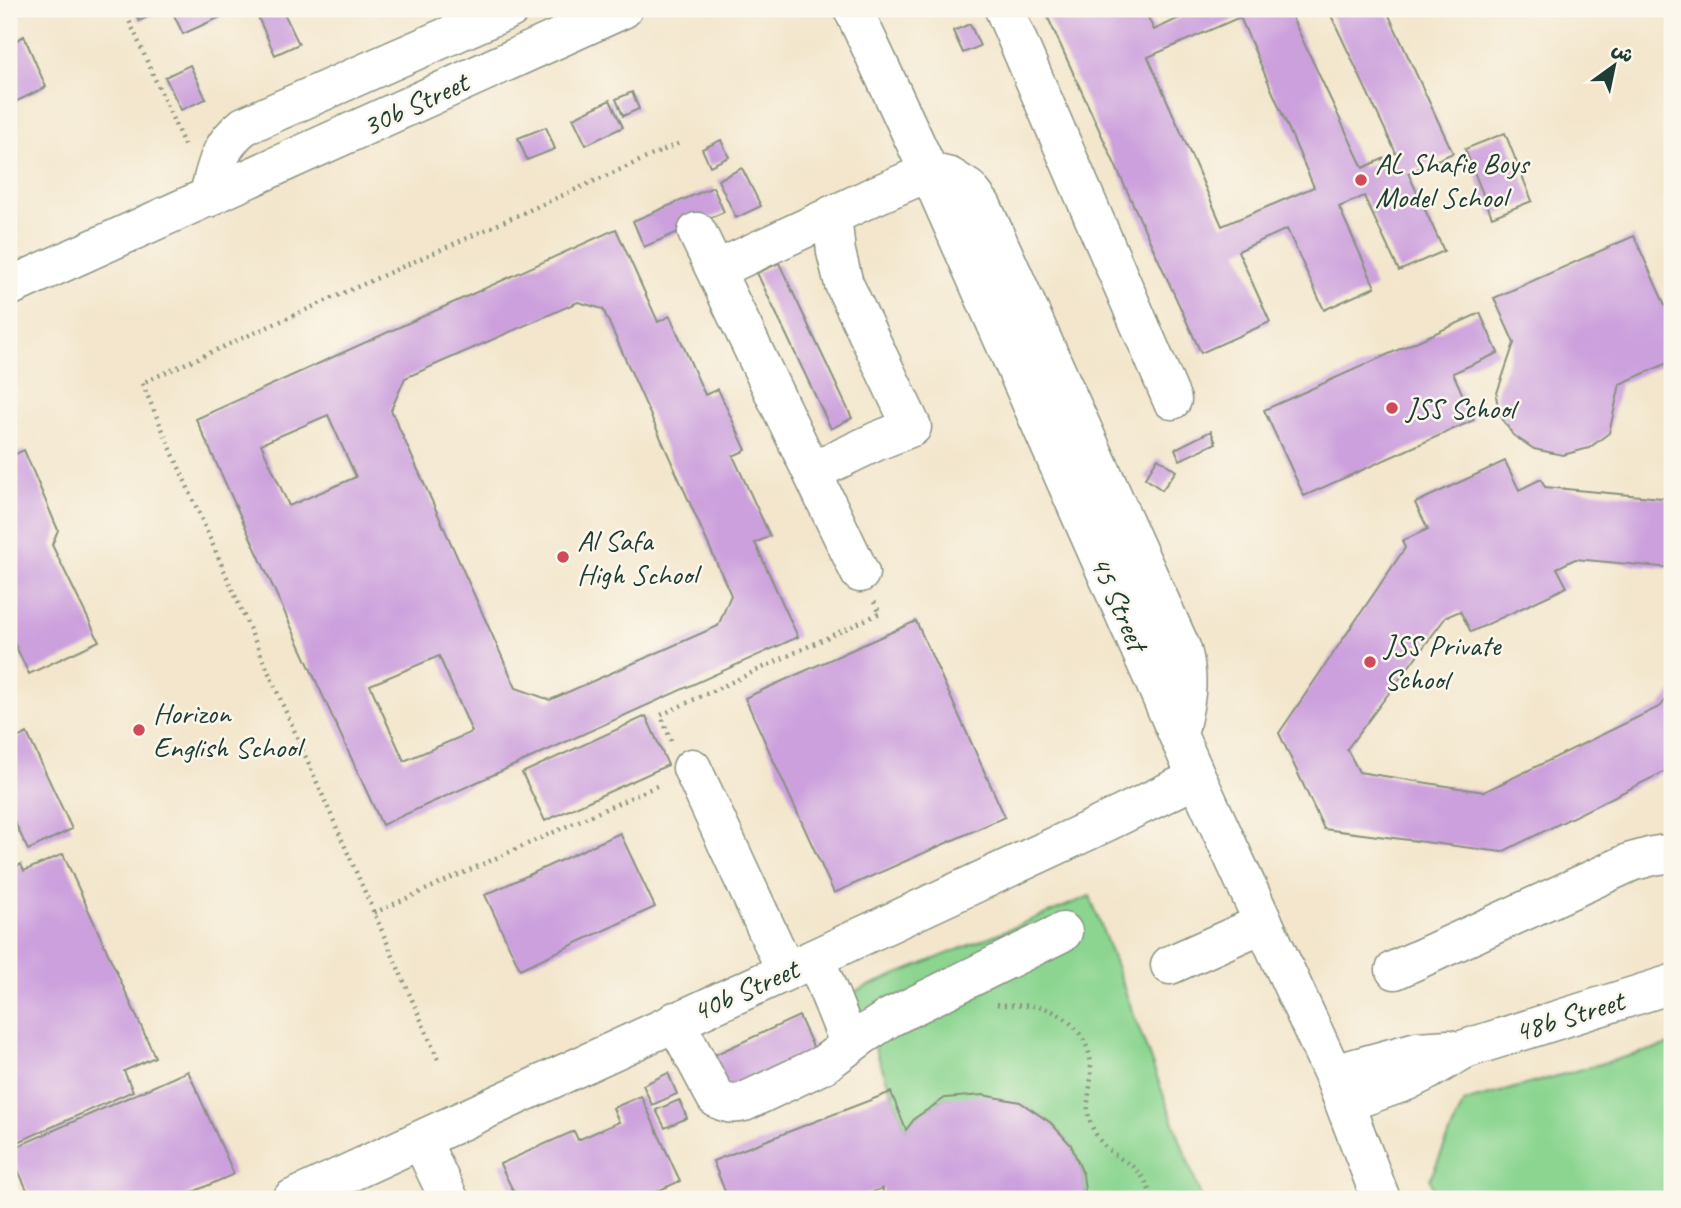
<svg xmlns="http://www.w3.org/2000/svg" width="1681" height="1208" font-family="Caveat,'Playpen Sans Arabic',sans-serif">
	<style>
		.green { fill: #8cd591; stroke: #568962; stroke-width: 2 }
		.building { fill: #cca0dd; fill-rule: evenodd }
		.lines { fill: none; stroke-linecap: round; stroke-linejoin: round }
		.minor-casing { stroke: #899280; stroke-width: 41 }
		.path { stroke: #899280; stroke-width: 4.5; stroke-dasharray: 2 5; stroke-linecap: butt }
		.minor { stroke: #fff; stroke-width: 38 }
		.poi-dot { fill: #d1495b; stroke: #fbf7ec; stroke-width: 2.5 }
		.labels { text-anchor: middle; stroke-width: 5; stroke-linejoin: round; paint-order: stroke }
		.street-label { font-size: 30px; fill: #1f3d34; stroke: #fbf7ec }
		.poi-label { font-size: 30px; fill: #1f3d34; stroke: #fbf7ec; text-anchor: start }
	</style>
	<rect width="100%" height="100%" fill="#fbf7ec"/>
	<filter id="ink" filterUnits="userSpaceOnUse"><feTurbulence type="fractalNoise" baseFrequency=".0143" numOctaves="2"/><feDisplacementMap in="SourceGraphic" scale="14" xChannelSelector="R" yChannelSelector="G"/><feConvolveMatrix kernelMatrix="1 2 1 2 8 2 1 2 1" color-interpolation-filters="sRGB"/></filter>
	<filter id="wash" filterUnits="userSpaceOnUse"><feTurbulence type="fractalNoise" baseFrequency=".00686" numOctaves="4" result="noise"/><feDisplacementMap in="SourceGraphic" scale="28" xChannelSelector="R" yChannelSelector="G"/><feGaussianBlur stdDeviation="1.57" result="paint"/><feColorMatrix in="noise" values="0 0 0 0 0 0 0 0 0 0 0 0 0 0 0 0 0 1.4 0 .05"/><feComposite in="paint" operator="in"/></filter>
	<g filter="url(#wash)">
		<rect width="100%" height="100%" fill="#f3e6cc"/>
		<!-- green -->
		<path class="green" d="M1090,896L1202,1199H1086L1083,1174L1071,1145L1051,1123L1019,1102L945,1098L915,1118L906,1130L853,992Z
			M1672,1044V1199H1436L1430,1179L1464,1102Z"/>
		<g id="blocks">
			<!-- building -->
			<path class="building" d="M134,9H165L139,21Z
				M171,9H238L183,34Z
				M270,9H282L299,44L275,55L257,15Z
				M1044,9H1144L1154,30L1188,14L1186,9H1288L1363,168L1396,153L1328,9H1386L1453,153L1408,173L1444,251L1399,271L1364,196L1339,207L1375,287L1324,310L1287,229L1238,251L1270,322L1201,353ZM1240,17L1314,187L1222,226L1148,57Z
				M970,24L980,46L963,53L953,31Z
				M24,36L46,87L9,105V44Z
				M190,65L206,99L181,110L165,77Z
				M632,92L639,109L623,116L616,99Z
				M610,100L623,127L586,145L573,118Z
				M546,127L555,149L527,160L518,138Z
				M1505,133L1532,201L1492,217L1465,149Z
				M721,140L729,157L710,166L702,149Z
				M742,168L761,206L736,218L718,180Z
				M713,187L724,212L644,247L633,221Z
				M616,229L658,322L670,316L705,395L718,389L746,450L733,456L770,536L755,543L798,637L382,825L196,419ZM578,302L603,309L731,595L718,626L550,700L516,688L391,410L405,378ZM328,415L356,477L289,506L261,444ZM439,656L472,732L404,761L370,685Z
				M1634,236L1672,321V361L1620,384L1609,433L1589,448L1563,455L1534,449L1513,435L1500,415L1496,396L1514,343L1494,298Z
				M779,263L852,418L831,429L757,273Z
				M1480,313L1498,353L1453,373L1474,420L1304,496L1264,410Z
				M1211,431L1216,443L1180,460L1175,449Z
				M24,450L58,530L52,545L99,641L29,674L9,632V457Z
				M1158,458L1176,471L1162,490L1145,478Z
				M1505,461L1519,490L1541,479L1545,487L1672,499V568L1575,559L1557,568L1567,587L1471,632L1460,611L1446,617L1347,749L1359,772L1484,792L1661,706L1672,691V768L1502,852L1324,829L1279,733L1405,548L1402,541L1428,529L1415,503Z
				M916,621L1005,817L834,893L745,698Z
				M646,716L668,765L545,821L522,773Z
				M27,733L72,829L28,850L9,810V742Z
				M620,833L655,907L520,969L485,895Z
				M63,854L155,1057L124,1071L133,1091L16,1143L9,1127V870L21,864L24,871Z
				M799,1016L816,1053L729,1093L712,1056Z
				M188,1071L234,1174L177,1199H31L9,1150Z
				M668,1073L677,1094L652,1105L643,1085Z
				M891,1092L906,1130L915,1118L945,1098L983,1095L1020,1102L1051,1123L1071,1145L1083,1174L1086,1199H882L883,1188L856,1199H728L713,1161Z
				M641,1096L680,1181L640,1199H517L500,1164L574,1131L578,1140L619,1122L613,1108Z
				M679,1100L687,1118L665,1128L656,1110Z"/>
		</g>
	</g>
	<g filter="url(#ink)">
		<use href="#blocks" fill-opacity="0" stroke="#899280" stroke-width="2"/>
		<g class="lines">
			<!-- minor casing -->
			<g class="minor-casing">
				<path id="minor" d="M853,9L929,172L1197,778L1333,1074L1381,1199
					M1004,9L1172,400
					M208,198C216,169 218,146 244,126L510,9
					M697,232L860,573
					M716,270L874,196L929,172L950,177L969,189L982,206L1182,650C1191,682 1185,704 1178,735
					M9,287L623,9
					M812,472L877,441L912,427L844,284L836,252L832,215
					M692,768L786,971
					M815,958L850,1045
					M1170,965L1264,923
					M1395,970L1631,862L1653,856L1672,853
					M675,1021L716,1098C726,1104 733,1105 744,1102L824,1064L863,1035L889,1018L1063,932
					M1333,1074L1417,1051L1449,1049
					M1345,1103L1407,1081L1427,1071L1465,1049L1672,984
					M421,1140L449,1199
					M292,1199L815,958L1092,829L1197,778"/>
			</g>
			<!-- path -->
			<path class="path" d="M124,9L186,149
				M671,741L661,715L880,613L874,602
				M374,913L661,784
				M997,1004C1009,1006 1022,1005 1034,1006C1065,1010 1091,1037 1091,1068C1092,1096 1080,1108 1097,1136C1105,1150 1117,1156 1129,1164C1142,1172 1148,1185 1152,1199
				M438,1059L142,383L682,142"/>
			<!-- minor -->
			<use href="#minor" class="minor"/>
		</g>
	</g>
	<!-- markers -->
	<g class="poi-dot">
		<circle cx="1361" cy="180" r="7"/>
		<circle cx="1392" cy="408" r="7"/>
		<circle cx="563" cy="557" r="7"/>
		<circle cx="1370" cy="662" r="7"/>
		<circle cx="139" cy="730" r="7"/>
	</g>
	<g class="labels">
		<!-- street labels -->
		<g class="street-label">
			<text transform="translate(415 104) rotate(-25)" y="10">30b Street</text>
			<text transform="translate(1119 603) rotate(66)" y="10">45 Street</text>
			<text transform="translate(745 990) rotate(-24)" y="10">40b Street</text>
			<text transform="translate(1569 1016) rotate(-17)" y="10">48b Street</text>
		</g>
		<!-- poi labels -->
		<g class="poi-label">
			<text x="1375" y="173">AL Shafie Boys<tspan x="1375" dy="34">Model School</tspan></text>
			<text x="1406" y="418">JSS School</text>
			<text x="577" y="550">Al Safa<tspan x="577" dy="34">High School</tspan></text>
			<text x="1384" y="655">JSS Private<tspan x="1384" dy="34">School</tspan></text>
			<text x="153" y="723">Horizon<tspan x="153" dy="34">English School</tspan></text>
		</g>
	</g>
	<!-- margin -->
	<rect width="1681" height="1208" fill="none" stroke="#fbf7ec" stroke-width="35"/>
	<!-- north arrow -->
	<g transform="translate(1614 66) rotate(33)" stroke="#fbf7ec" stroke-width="5" paint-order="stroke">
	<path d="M0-5L12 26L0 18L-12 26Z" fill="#1f3d34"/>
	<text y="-10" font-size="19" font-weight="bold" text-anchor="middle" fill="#1f3d34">ش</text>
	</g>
</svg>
